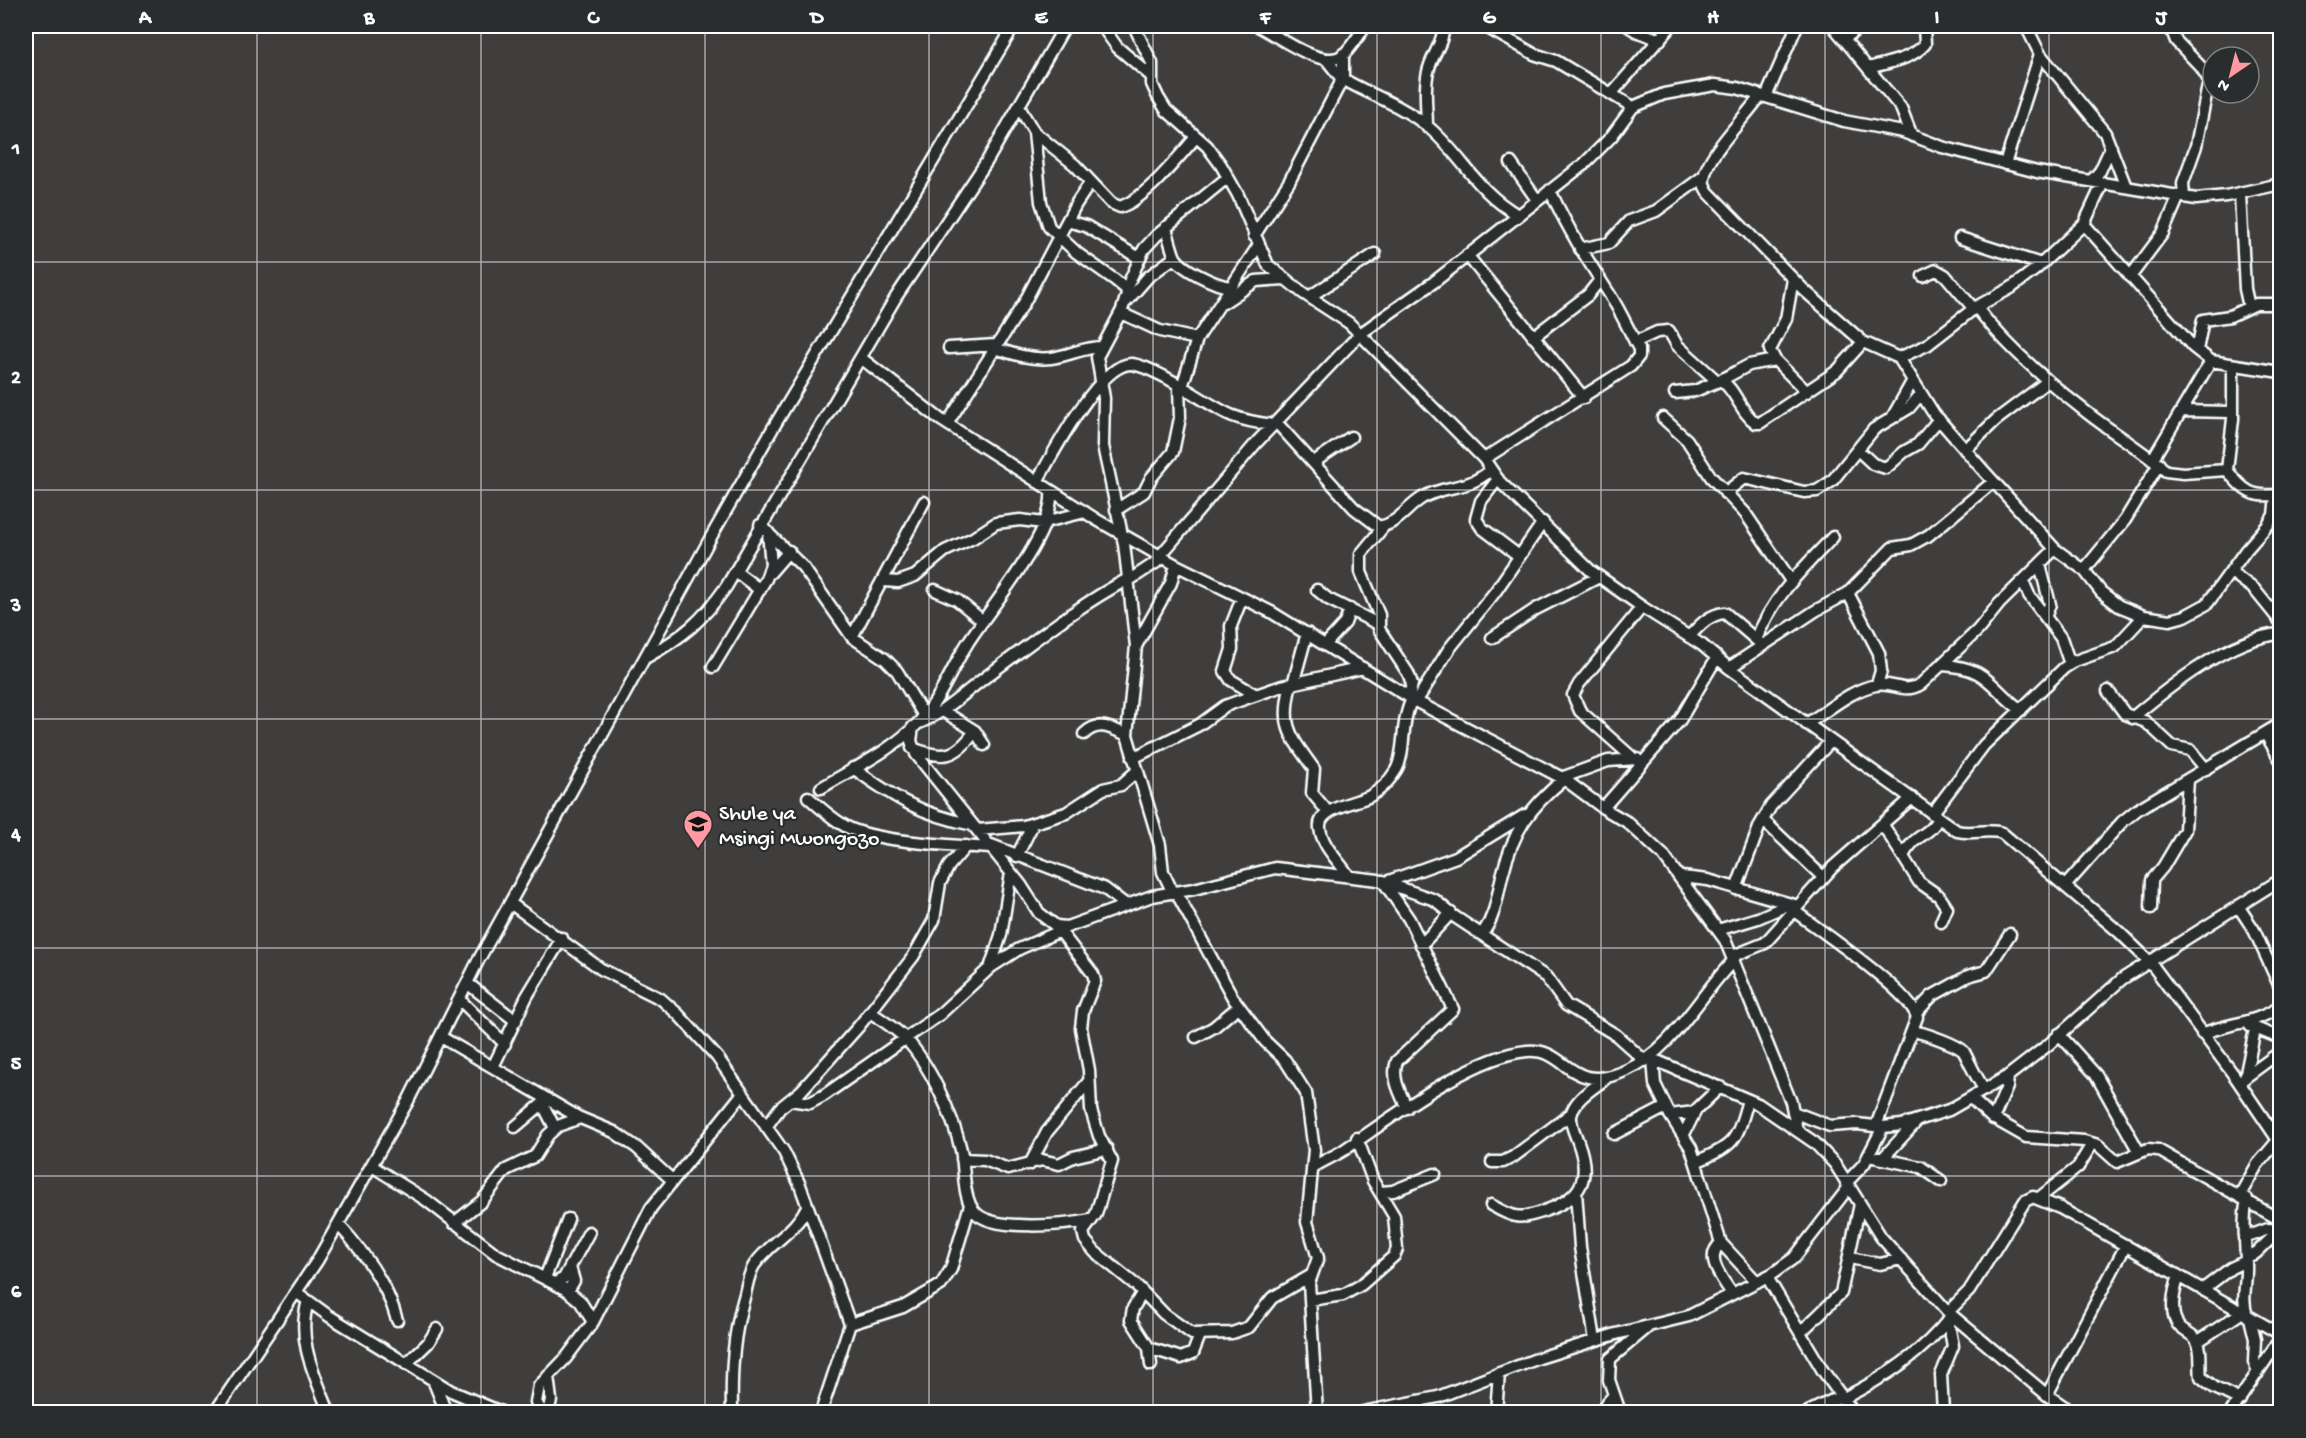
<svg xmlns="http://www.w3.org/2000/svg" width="2306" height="1438" font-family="'Gochi Hand',sans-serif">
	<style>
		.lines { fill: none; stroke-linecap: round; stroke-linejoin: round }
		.street-casing { stroke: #fff; stroke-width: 15 }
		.street { stroke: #2a2d2e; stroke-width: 10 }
		.grid { fill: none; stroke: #fff; stroke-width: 1.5; stroke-opacity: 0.55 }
		.labels { text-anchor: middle; stroke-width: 4.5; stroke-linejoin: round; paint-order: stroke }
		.poi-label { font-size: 22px; fill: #fff; stroke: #2a2d2e; text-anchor: start }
		.neatline { fill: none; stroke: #fff; stroke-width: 2 }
		.grid-label { font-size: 20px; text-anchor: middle; font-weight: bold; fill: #fff }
	</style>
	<rect width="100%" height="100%" fill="#403d3d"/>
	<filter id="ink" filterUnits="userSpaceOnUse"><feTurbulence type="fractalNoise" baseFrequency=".0167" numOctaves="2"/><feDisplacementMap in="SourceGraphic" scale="12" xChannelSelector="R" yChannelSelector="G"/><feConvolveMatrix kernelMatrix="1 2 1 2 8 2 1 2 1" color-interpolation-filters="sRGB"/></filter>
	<g filter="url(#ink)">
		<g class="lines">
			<!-- street casing -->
			<g class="street-casing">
				<path id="street" d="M1102,26L1117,47L1151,76
					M1134,26L1152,63V84L1158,97L1166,110L1207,146L1221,165L1238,195L1268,265L1303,293L1349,323L1484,459L1499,481L1591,571L1642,607L1702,645L1729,668L1957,831C1973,835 1987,828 2002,833L2119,932L2150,962L2236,1078L2278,1140
					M1258,26C1277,35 1323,71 1343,55C1351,48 1359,34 1366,26
					M1484,26L1534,54L1556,61L1633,107L1664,94L1715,85L1737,88L1844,121L1903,132L1942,147L2037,172L2196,199L2226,196L2280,184
					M1628,26L1636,31L1660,40
					M1833,26L1901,108L1912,136
					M2026,26L2040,54L2105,133L2126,187
					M2170,26L2176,41L2201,67L2209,80L2196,146L2183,183L2184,197
					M1844,39L1861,26
					M1869,68C1889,62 1911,60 1925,44L1924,26
					M1341,78C1368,94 1401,105 1426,125C1462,154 1475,191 1518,215
					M1343,79V54
					M1611,94L1671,26
					M1760,96C1746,117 1707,154 1704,178C1703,184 1705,187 1708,192L1804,290L1863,342L1899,358L1934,414L1983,470L2055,549L2084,570L2101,592L2119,606L2144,616L2170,620L2185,616L2207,604L2246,550L2268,525L2274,515L2276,495
					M1766,97L1796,28
					M1019,107L1034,132L1041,202L1049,227L1077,253L1115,280L1126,289L1127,294L1122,310L1097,357L1104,398L1103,446L1124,544L1136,646L1127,735L1160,845L1163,872L1173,893
					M1427,127C1427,108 1423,83 1430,65C1435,51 1443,42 1444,26
					M1034,132L1075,165L1111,203L1120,207C1145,199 1178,158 1196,137
					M1511,163L1537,200
					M2005,164L2040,54
					M2091,181L2100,171L2111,147
					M2240,194L2245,289L2249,307
					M1067,221L1086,226L1139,258
					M2084,224L2193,347L2211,361L2280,372
					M1166,227C1168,236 1171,246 1174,255C1178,268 1217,286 1231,287
					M1254,236L1289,182L1340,84L1341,78L1326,59
					M1960,238L2041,264
					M1580,249L1609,243L1629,221L1656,211L1704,176
					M1467,255L1584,398
					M1923,276L1936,270L1945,275L1974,309
					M2130,277L2163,233L2179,196
					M1793,279L1786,319L1770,350L1775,360L1807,392
					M1126,289L1144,249L1156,236L1228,177
					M1309,297L1375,254
					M1126,302L1148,277L1175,257
					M1223,303L1256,281L1284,279
					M1976,307C2007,347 2045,380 2085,411C2111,432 2141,449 2166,471L2183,473L2227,470
					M1121,313L1160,331L1197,339
					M1533,337L1588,295L1599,281
					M1635,342L1657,332L1669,331L1677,345L1716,380
					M949,348L996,345
					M995,348C1013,354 1030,360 1051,358C1068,356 1084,347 1102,347
					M2197,350L2203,320L2230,316L2256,304H2280
					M861,358L941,420L1097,520L1176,565L1271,612L1419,703L1564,779L1603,808L1627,822L1663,855L1725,940L1791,1102L1797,1130
					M1899,358L1927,345L1976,307L2011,288L2036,269L2084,224L2103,183
					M2233,365V419L2227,470C2243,491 2253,499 2280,494
					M1721,380L1749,365L1775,360
					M1182,387L1197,339L1258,246
					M1675,393L1695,391L1721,380C1736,390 1740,412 1756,423H1760L1837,371L1863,342
					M2182,411L2232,412
					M1893,416L1912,382
					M1663,418L1687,440L1711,477L1745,513L1791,581
					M1276,422L1354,508L1379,527C1399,523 1406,508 1422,498C1448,483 1465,492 1491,470
					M947,424L1024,303L1076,204L1090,183
					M1858,450L1873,464L1886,468L1904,452L1918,444L1939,419
					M1965,450L1996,420L2048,381
					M1484,459L1631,366L1639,356V349C1629,331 1621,312 1610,295C1588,261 1567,228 1550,190
					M2152,460L2211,361
					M1314,462L1351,437
					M1498,479L1481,501L1476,519L1482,528L1519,556
					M1037,482C1052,455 1100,362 1132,364C1148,366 1180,385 1194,394C1226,414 1234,420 1273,425
					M1725,493L1744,478L1804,492L1817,491L1832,481L1874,429L1909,408L1920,395
					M1116,510L1144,492L1151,478L1173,452L1180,418L1179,386
					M1045,522L1085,512
					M760,525L803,567L852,637L885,659L897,671L924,716
					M1384,526L1361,554V572L1379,615V629L1408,673L1412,684L1409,697
					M1160,556L1257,442L1360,334L1434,282L1584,164L1611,137L1633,107
					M2040,565L2050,604L2046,615
					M2084,570L2125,520L2159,464
					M735,571L760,590
					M2231,572L2254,589L2280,621
					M770,573L789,551
					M884,581L898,582L915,576L945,551L973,538L996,523L1020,520L1044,523
					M1128,581L1163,558
					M2023,581L2029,595L2061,638L2070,664
					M935,590L957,600L983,621
					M1317,590L1328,599L1378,624
					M1848,593L1879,653L1881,671L1877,684
					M1242,598L1231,626L1232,649L1225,671L1231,680L1256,695
					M852,637L924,502
					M1689,637C1699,626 1709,614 1725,613L1761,644
					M1492,638L1536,609L1599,577
					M1756,640C1772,598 1802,569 1833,537
					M1325,645L1345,623L1350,609
					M1136,646L1171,583L1176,565
					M647,657C684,636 701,622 726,587L896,297L987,161L1065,26
					M1943,665C1990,668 1988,686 2021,710
					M713,667L766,579L771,565L768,532
					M1729,668L1815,611L1848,593L1892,548L1911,545L1929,535L1993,482
					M1291,684C1280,727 1290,735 1314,769L1312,793L1328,812
					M1293,684L1307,633
					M2108,691L2125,714L2146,722L2172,746L2190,750L2206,769
					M1416,702L1449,649L1495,592L1543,522
					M943,711L975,731L984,745
					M2132,718C2170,686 2230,638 2280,634
					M919,723C946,712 964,693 987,676C1033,642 1077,606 1128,579
					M1806,724C1828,711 1850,690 1876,685C1892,681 1904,695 1921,684L1978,630L1999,604L2055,549
					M913,727L911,741L916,754L1021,885L1039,913L1056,926L1067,927L1152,896L1194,889L1275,868L1378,880L1435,900L1455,917L1546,977L1566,1005L1616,1035L1645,1061
					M2265,733L2280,759
					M1084,734C1098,720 1111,728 1127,735
					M912,748C943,760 956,758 975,731
					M1133,758L1199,725L1225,706L1236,702L1282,686L1363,668
					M1634,759L1580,711L1573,695L1579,684L1642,607
					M853,768C896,799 920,814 973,825
					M1561,778L1608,761L1637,759
					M821,788C854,768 893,750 919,722C941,699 950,671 967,644C990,607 1055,534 1051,491
					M808,797C819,807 831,818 845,826C873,842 957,846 992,848
					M1603,808L1680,720L1717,657
					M1932,814L1984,745L2064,668L2075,661L2115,647L2144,616
					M1763,820L1823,877
					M1883,825L1919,882L1939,896L1947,908L1941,922
					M978,830L1024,826L1066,813L1103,789L1121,785L1137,771
					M991,845L1105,889L1126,905
					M1017,856L1033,824
					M1903,856C1915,833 1929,837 1938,818
					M1348,875C1339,861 1322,846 1320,828C1317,808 1356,803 1370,796C1381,790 1390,780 1396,770C1406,753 1400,723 1412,699
					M1682,877L1708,880L1798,906
					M1383,881L1409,919L1453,1009L1397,1061C1391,1077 1400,1093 1407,1108
					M1386,882L1456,857L1525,815
					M2066,885L2122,822L2138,809L2280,724
					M1736,889L1760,825L1771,806L1831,741
					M1176,892L1233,998L1265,1041L1285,1060L1306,1093L1314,1150L1307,1222L1318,1258L1309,1283L1317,1412
					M510,903L601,969L661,999L678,1014L717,1057L784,1152L800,1185L850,1324L821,1412
					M2238,906L2254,930L2280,987
					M2151,908L2152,880L2163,867L2185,830L2188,779
					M1793,910C1819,930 1909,990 1917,1017L1876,1126
					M1056,926L1093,974L1095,981L1083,1011L1081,1028L1089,1070L1091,1110L1099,1136L1112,1161L1096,1214L1083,1232L1085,1240L1095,1252L1137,1286L1164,1314L1192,1334L1232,1333L1249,1327L1272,1298L1310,1276
					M1718,930L1758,918L1790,904
					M1483,933C1496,914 1497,897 1502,876C1513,831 1529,808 1564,779
					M1421,945L1451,913
					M1733,956L1765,943L1833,867L1912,798
					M990,968L1001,935L1011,873
					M467,983L516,1021
					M459,999L505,1044
					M870,1012C882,1020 896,1029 906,1039C930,1065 953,1116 961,1150C965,1168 962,1198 975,1212C992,1232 1067,1225 1091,1220
					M1916,1013L1932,996L1968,976L1986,971L2010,934
					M2250,1026L2280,1038
					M1912,1031C1922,1032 1959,1045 1964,1052C1971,1065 1976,1078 1985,1090
					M2059,1034L2096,1075L2139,1152
					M2202,1034C2231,1022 2252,1025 2280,1007
					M441,1037L578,1117L614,1132L636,1147L672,1180
					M1196,1037L1214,1027L1239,1006
					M1650,1058L1758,1104L1815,1143L1835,1164L1881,1237L1948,1312L2047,1395L2072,1412
					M1653,1059L1655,1084L1670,1115L1691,1148L1721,1243L1757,1282
					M493,1067L527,996L562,938
					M2245,1078L2255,1029
					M2239,1082L2280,1052
					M1971,1098L1991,1117L2026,1137L2084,1141L2098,1145L2117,1162L2148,1149L2158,1150L2280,1220
					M790,1100L810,1103L823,1096L939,1015L991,967L1019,949L1060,931
					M543,1105L555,1128
					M1793,1112L1830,1126L1857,1124L1883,1127L1902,1125L1949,1110L2008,1076L2048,1045L2122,979L2280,880
					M1670,1115L1695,1112
					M1993,1119L2007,1087L2008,1076
					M515,1127L548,1099
					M766,1127L780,1108L801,1091L859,1026L913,957L934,920L940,883L949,866L966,846
					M1614,1134L1666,1107
					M1683,1136L1696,1110L1720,1087
					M1869,1156L1921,1167L1941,1181
					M1883,1158L1918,1120
					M962,1159L985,1160L1008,1169L1042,1160L1059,1164L1073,1157L1107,1149
					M1492,1162H1503L1513,1157L1572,1113
					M1696,1162C1736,1144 1736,1142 1748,1100
					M1030,1164L1047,1132L1089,1081
					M372,1166L426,1200L496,1254L565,1289L580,1301L593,1322
					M1312,1168C1322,1161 1333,1157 1344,1150C1390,1119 1471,1056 1527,1051C1568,1047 1569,1097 1627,1070C1674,1049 1699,995 1734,960
					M1846,1183L1864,1164L1883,1127
					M1381,1192L1393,1191L1435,1174
					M1576,1192L1580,1247L1595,1340
					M2240,1195L2257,1165L2280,1138
					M2039,1198L2078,1167L2092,1144
					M2247,1199C2242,1222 2246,1242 2246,1265C2247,1284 2241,1298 2247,1316
					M1491,1205C1515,1219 1521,1220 1547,1210C1583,1197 1591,1177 1578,1142C1575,1133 1570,1125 1571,1115C1575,1098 1593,1089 1605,1079
					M454,1223L482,1201L506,1170L535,1156L548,1135L558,1126L580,1118
					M338,1224C364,1252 387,1283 397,1320
					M2244,1238L2268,1229L2280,1230
					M1721,1243C1703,1258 1723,1279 1732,1294
					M2246,1257L2256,1253L2280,1230
					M1850,1258L1880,1264L1901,1259
					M2179,1276C2174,1290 2168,1315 2180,1327C2185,1332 2192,1334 2196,1339C2203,1349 2199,1365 2201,1377L2215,1388L2240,1400
					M1767,1277L1823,1371L1853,1412
					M545,1278L568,1219
					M555,1283L564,1278L589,1232
					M2202,1290L2231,1268L2246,1261
					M568,1291L574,1281L570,1267
					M296,1292L329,1316L417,1370L451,1391L501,1412
					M1143,1292L1133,1308L1131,1320L1149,1348L1151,1365
					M1310,1300L1343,1295L1361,1285L1394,1256L1397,1249L1394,1216L1373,1181L1357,1138
					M308,1301C296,1341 315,1375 329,1412
					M1948,1312L1969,1291L2025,1201L2033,1197L2060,1208L2280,1334
					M2250,1318L2255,1339L2254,1362L2258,1373
					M850,1324L903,1307L941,1285L951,1269L970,1205
					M1801,1332L1841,1293L1860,1204
					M2197,1342L2241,1313
					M1149,1348L1181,1358L1193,1353L1200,1335
					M406,1364L428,1343L437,1329
					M433,1380L446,1412
					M2047,1395L2126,1245
					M1842,1399C1884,1378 1923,1353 1952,1315
					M1417,1401L1422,1412
					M215,1412L317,1261L408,1101L478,961L711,537L773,428L1014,26
					M542,1412L536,1402L539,1386L566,1358L593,1322L651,1208L743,1093
					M548,1412L551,1400L548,1376
					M732,1412C731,1371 733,1334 745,1294C747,1285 749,1272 755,1264C771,1242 795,1232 807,1207
					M1363,1412L1438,1397L1539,1358L1616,1334L1689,1316L1772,1274L1794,1258L1849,1187
					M1496,1412L1499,1373
					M1599,1412L1614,1395
					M1620,1412L1609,1380L1610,1359L1647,1328
					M1808,1412L1841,1396
					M1943,1412L1941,1375L1953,1346L1948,1320
					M2231,1412L2280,1339"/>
			</g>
			<!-- street -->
			<use href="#street" class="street"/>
		</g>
	</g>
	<!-- grid -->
	<path class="grid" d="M257,26V1412M481,26V1412M705,26V1412M929,26V1412M1153,26V1412M1377,26V1412M1601,26V1412M1825,26V1412M2049,26V1412M26,262H2280M26,490H2280M26,719H2280M26,948H2280M26,1176H2280"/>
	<!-- icons -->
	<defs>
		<g id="school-pin" transform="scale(1.5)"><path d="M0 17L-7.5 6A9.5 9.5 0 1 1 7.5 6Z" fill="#ff9aa2" stroke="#2a2d2e"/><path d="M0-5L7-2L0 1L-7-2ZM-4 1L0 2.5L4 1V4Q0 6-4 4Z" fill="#111"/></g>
	</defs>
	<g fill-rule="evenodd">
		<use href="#school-pin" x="698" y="824"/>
	</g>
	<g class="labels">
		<!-- poi labels -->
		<g class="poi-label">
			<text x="719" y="819">Shule ya<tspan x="719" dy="25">Msingi Mwongozo</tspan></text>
		</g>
	</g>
	<!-- margin -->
	<rect width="2306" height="1438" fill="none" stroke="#2a2d2e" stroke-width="66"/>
	<!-- north arrow -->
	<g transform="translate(2231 75) rotate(215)"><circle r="28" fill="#2a2d2e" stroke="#7f8182" stroke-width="1.5"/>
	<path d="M0-4.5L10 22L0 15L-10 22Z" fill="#ff9aa2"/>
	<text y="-9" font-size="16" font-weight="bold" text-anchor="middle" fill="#ffffff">N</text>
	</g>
	<rect x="33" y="33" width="2240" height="1372" class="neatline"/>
	<g class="grid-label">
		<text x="145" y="23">A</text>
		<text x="369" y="23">B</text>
		<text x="593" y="23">C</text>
		<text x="817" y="23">D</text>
		<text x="1041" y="23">E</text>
		<text x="1265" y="23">F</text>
		<text x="1489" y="23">G</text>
		<text x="1713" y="23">H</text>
		<text x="1937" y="23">I</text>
		<text x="2161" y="23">J</text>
		<text x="16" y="154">1</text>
		<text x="16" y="383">2</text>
		<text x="16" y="611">3</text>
		<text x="16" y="840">4</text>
		<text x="16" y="1069">5</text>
		<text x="16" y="1297">6</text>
	</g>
</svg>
